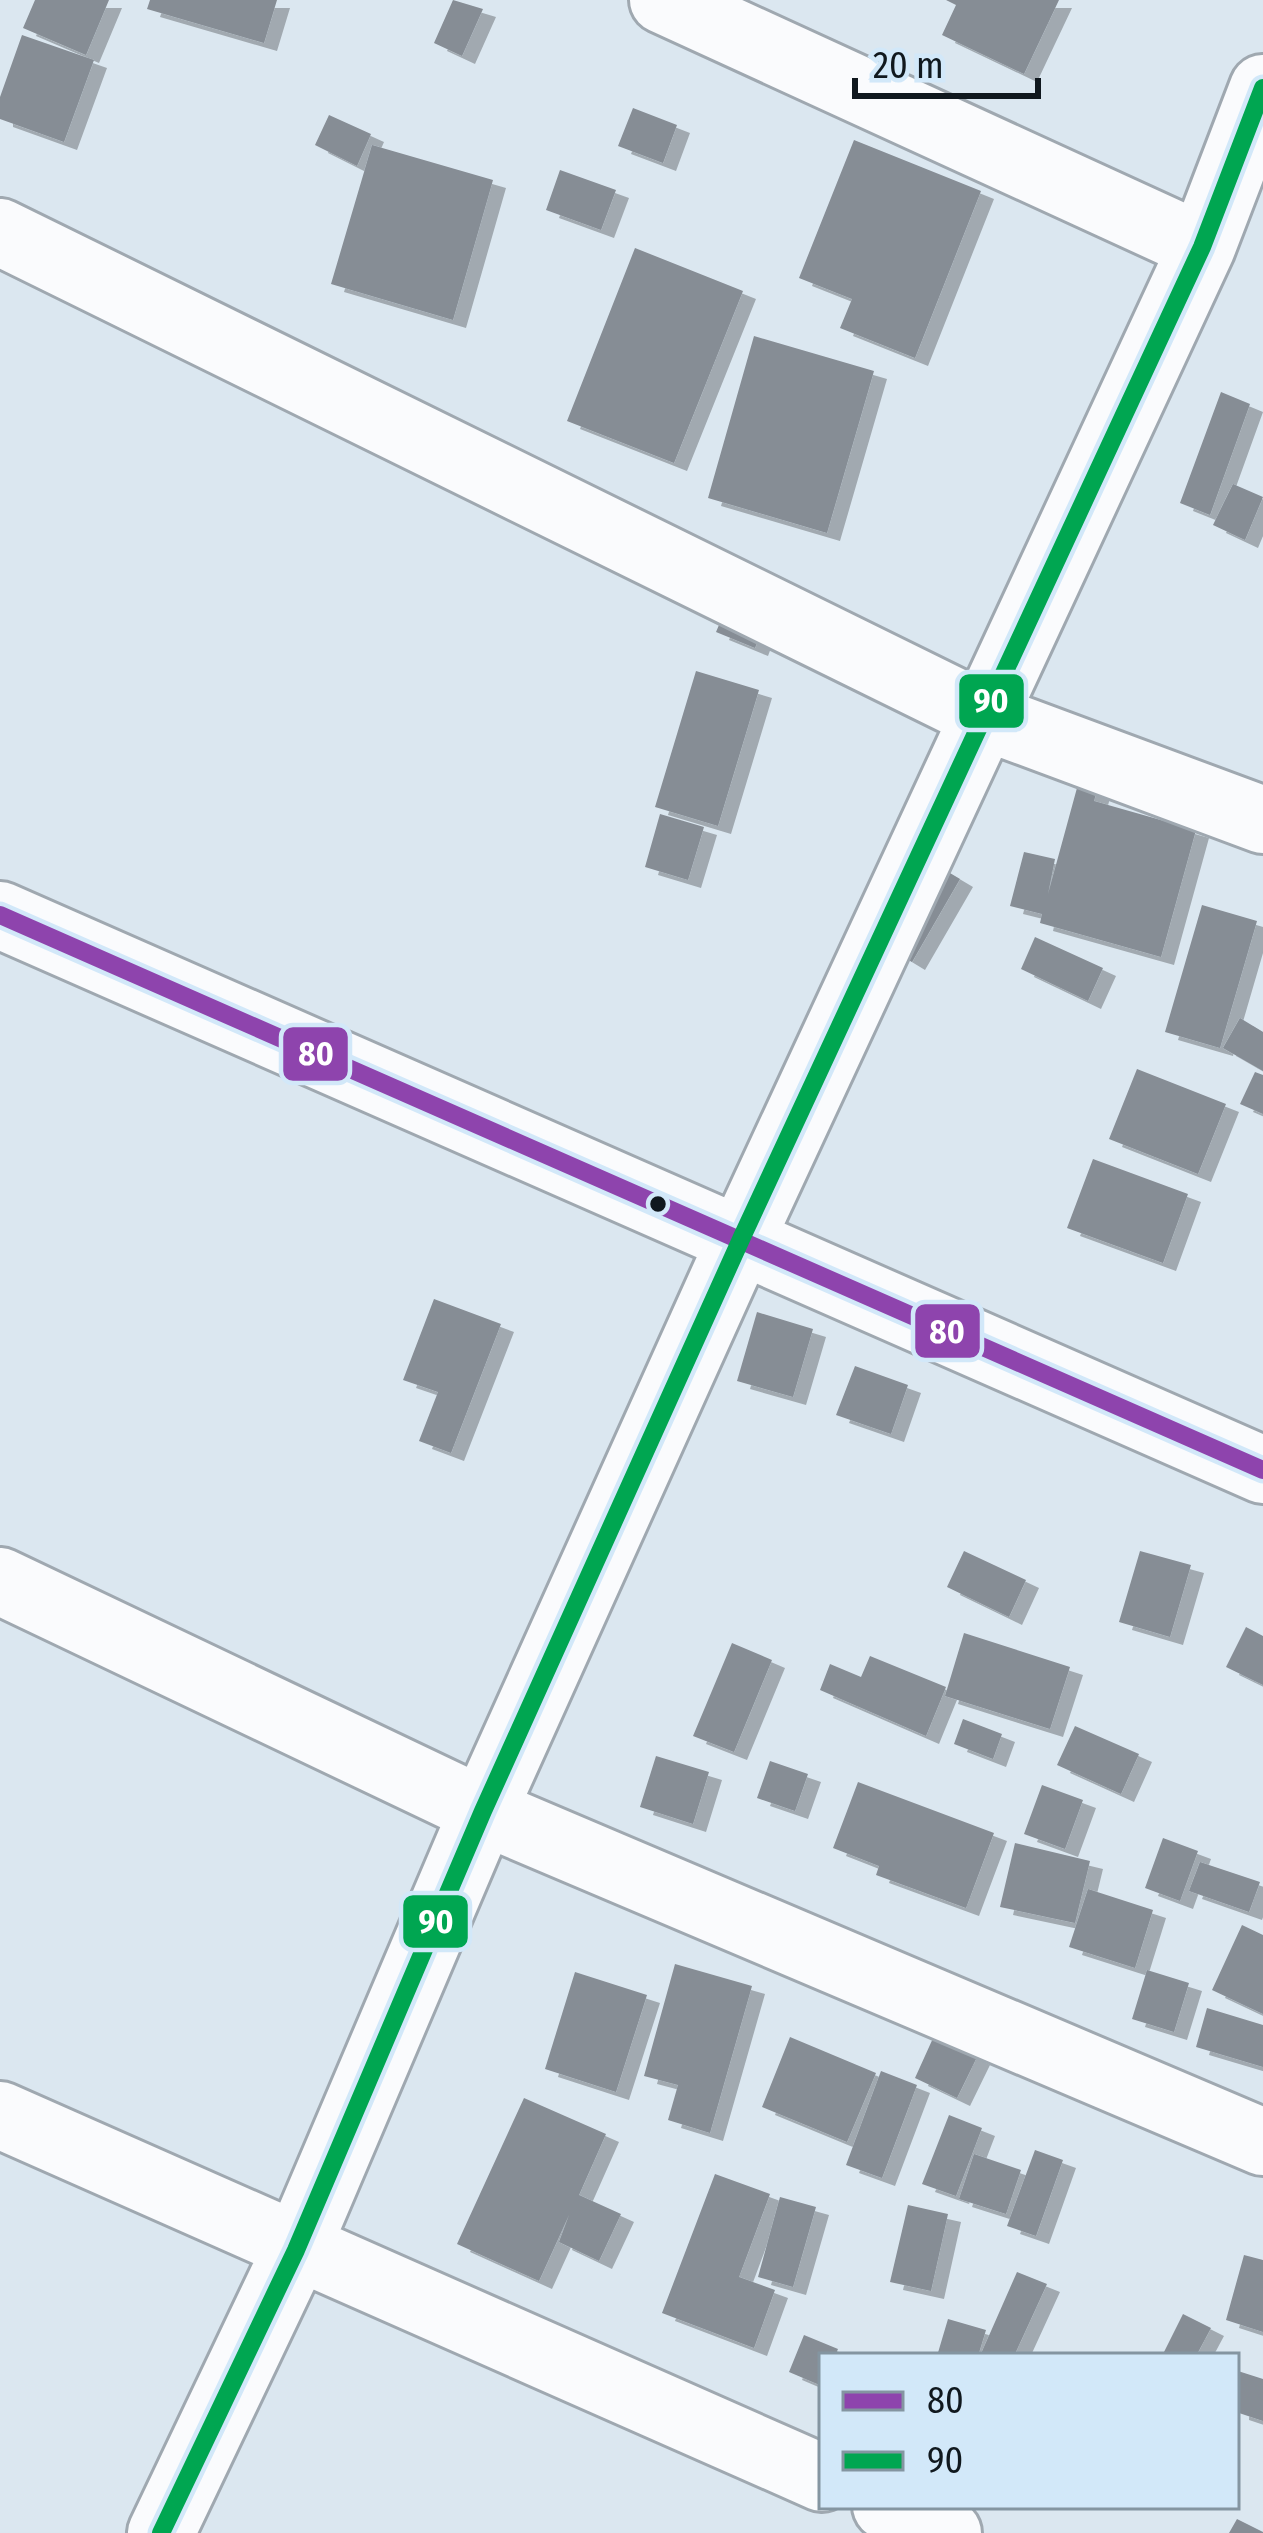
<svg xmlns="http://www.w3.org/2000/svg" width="1263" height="2533" font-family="'Fira Sans Condensed',sans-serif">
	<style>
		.building { fill: #868d95; filter: url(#shadow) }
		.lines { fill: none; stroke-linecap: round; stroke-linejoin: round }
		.minor-casing { stroke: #9fa8b0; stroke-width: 72 }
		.minor { stroke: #fafbfd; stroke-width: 66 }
		.bus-1-casing { stroke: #d2e8f9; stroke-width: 27 }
		.bus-2-casing { stroke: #d2e8f9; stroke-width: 27 }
		.bus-1 { stroke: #8e44ad; stroke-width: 18 }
		.bus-2 { stroke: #00a651; stroke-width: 18 }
		.bus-dot { fill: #10181e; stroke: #d2e8f9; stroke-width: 4.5 }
		.line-badge { stroke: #d2e8f9; stroke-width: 4.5 }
		.badge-label { font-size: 33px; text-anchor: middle; font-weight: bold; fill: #fff }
	</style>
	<defs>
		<filter id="shadow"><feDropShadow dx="13" dy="8" stdDeviation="0" flood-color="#0004"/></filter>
	</defs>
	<rect width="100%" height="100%" fill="#dbe7f0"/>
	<!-- building -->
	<path class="building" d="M35,0H109L86,55L23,28Z
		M150,0H277L264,43L147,9Z
		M453,0L483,9L462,56L434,43Z
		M946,0H1059L1024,74L942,35L956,5Z
		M22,35L94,60L64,142L0,119V97Z
		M633,108L677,125L663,163L618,146Z
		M329,115L371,134L357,166L315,145Z
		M854,140L981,191L915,358L840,328L852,299L799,278Z
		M372,145L493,180L453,320L331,284Z
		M560,170L616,190L601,230L546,210Z
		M635,248L743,291L674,463L567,421Z
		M754,336L874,371L827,533L708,498Z
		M1221,392L1250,404L1210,515L1180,503Z
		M1233,484L1263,497L1245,540L1213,525Z
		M727,606L765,621L755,648L716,632Z
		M696,671L759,690L718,826L655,807Z
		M1086,755L1105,761L1094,801L1196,830L1161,957L1040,923L1042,914L1010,906L1024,852L1055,859L1048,894Z
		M660,814L704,827L688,880L645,867Z
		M933,863L960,879L912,962L884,945Z
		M1202,905L1257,921L1220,1048L1165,1032Z
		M1035,937L1103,968L1088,1001L1021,969Z
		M1240,1018L1263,1032V1071L1223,1048Z
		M1137,1069L1226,1104L1198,1174L1109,1139Z
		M1255,1072L1263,1075V1114L1240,1104Z
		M1093,1159L1188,1194L1163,1263L1067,1228Z
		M434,1299L501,1324L451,1453L419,1441L438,1392L403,1380Z
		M757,1312L813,1329L793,1397L737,1381Z
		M855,1366L908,1385L891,1434L836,1415Z
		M964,1551L1026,1580L1009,1617L947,1587Z
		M1140,1551L1191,1565L1170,1637L1119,1622Z
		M1246,1627L1263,1636V1685L1226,1667Z
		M964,1633L1070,1667L1050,1729L945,1696Z
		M732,1643L772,1660L734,1752L693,1736Z
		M870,1656L946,1687L926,1736L820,1690L830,1664L861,1677Z
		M963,1719L1002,1734L993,1759L954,1744Z
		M1075,1726L1139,1754L1121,1794L1057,1765Z
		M656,1756L709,1772L693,1824L640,1807Z
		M770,1761L808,1774L795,1811L757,1798Z
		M858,1782L994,1833L966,1908L876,1875L879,1866L833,1848Z
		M1042,1785L1083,1800L1065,1849L1024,1834Z
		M1163,1838L1198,1851L1180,1901L1145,1888Z
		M1015,1843L1090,1861L1075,1923L1000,1907Z
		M1200,1862L1260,1882L1249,1912L1189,1891Z
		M1088,1889L1153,1910L1135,1968L1069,1947Z
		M1242,1925L1263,1935V2014L1212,1990Z
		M675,1964L752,1986L710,2133L668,2120L678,2085L644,2076Z
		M1147,1970L1189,1983L1174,2032L1132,2019Z
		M575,1972L647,1995L616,2092L545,2069Z
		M1207,2008L1263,2025V2067L1196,2047Z
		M934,2036L977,2057L957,2098L915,2078Z
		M790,2037L876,2073L847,2142L762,2107Z
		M881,2071L917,2085L882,2178L846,2165Z
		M524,2098L606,2134L579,2195L621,2214L599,2261L559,2242L569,2215L539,2281L457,2244Z
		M949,2115L982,2128L956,2196L922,2184Z
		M1035,2150L1063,2160L1036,2236L1007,2226Z
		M974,2154L1021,2170L1006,2214L959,2199Z
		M715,2174L770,2194L739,2277L775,2290L754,2348L662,2313Z
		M780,2197L816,2207L793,2287L758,2277Z
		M908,2205L948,2214L931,2291L890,2282Z
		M1244,2255L1263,2260V2332L1226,2320Z
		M1017,2272L1047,2284L1014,2356H980Z
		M1183,2314L1211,2328L1196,2356H1162Z
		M948,2319L986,2330L978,2356H937Z
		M804,2335L838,2349L835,2356H822V2386L789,2372Z
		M1238,2371L1263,2379V2421L1236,2412Z
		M1237,2519L1263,2532V2533H1229Z"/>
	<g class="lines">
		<!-- minor casing -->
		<g class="minor-casing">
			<path id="minor" d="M663,0L1202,247
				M0,232L986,717L1263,820
				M0,915L1263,1470
				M0,1581L483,1811L1263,2142
				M0,2115L822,2478
				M886,2506L948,2533
				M161,2533L296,2250L483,1811L742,1237L1202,247L1263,88"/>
		</g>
		<!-- minor -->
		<use href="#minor" class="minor"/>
		<!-- bus-1 casing -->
		<g class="bus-1-casing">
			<path id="bus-1" d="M0,915L1263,1470"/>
		</g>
		<!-- bus-2 casing -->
		<g class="bus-2-casing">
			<path id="bus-2" d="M161,2533L296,2250L483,1811L742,1237L1202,247L1263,88"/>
		</g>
		<!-- bus-1 -->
		<use href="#bus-1" class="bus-1"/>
		<!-- bus-2 -->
		<use href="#bus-2" class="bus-2"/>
	</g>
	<!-- markers -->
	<circle class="bus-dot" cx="658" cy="1204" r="10"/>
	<g class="line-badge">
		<rect x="957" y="672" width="69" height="58" rx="12" fill="#00a651"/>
		<rect x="281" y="1025" width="69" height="58" rx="12" fill="#8e44ad"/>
		<rect x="913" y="1302" width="69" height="58" rx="12" fill="#8e44ad"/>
		<rect x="401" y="1893" width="69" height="57" rx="12" fill="#00a651"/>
	</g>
	<g class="badge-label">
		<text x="991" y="712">90</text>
		<text x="316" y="1065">80</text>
		<text x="947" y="1343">80</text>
		<text x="436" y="1933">90</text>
	</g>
	<!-- legend -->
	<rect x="819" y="2353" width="420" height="156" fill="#d2e8f9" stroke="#8495a1" stroke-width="3"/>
	<rect x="843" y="2392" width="60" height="18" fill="#8e44ad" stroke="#8495a1" stroke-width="3"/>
	<text x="927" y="2413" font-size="36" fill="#10181e">80</text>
	<rect x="843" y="2452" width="60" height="18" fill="#00a651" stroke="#8495a1" stroke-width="3"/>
	<text x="927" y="2473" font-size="36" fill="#10181e">90</text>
	<!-- scale -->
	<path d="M855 78v18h183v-18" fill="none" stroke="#10181e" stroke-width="6"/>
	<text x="873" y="78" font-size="36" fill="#10181e" stroke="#d2e8f9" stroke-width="9" paint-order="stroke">20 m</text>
</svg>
